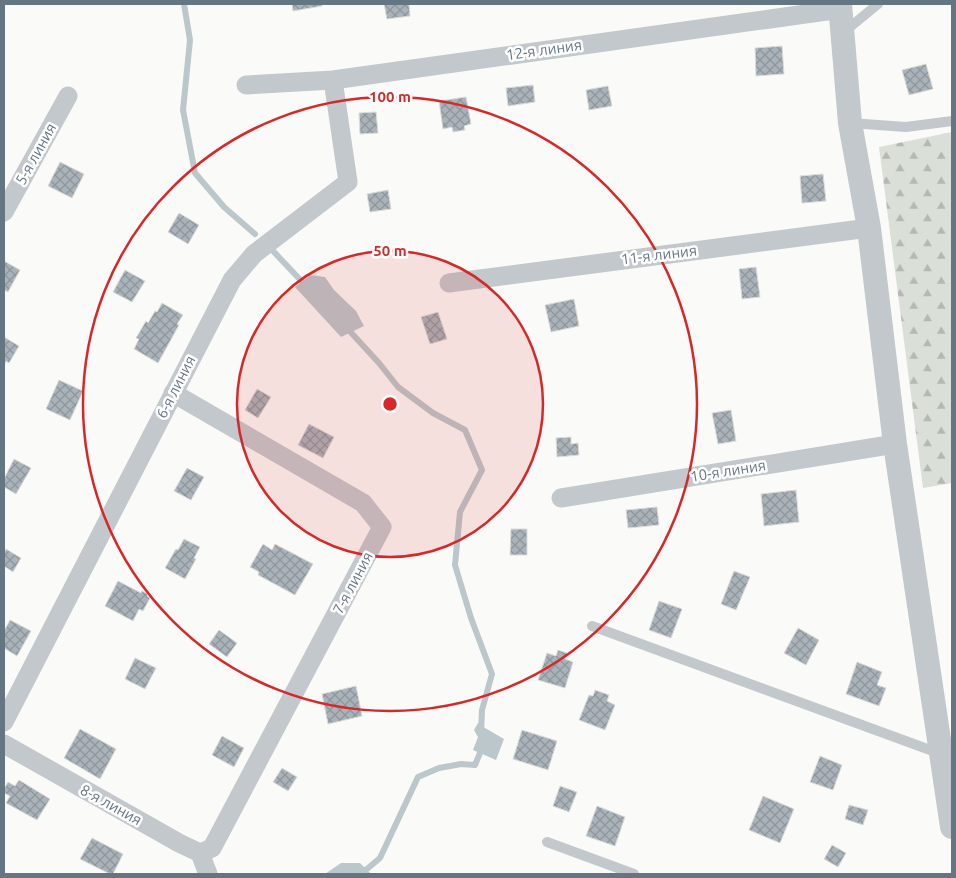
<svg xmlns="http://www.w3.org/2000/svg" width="956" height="878" font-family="Ubuntu,sans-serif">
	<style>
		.forest { fill: url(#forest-firs) }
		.water { fill: #bbc7cb }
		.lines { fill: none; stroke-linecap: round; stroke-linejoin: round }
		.stream { stroke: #bbc7cb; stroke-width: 6 }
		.building { fill: url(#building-cross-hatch); stroke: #dcdcda }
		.service { stroke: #c3c8cc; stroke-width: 10 }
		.minor { stroke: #c3c8cc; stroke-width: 19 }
		.tertiary { stroke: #c3c8cc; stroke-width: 24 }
		.ring { fill: none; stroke: #d62828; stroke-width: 2.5 }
		.labels { text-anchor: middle; stroke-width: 5; stroke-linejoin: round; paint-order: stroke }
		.street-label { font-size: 15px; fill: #657683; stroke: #fff }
		.centre { fill: #d62828; stroke: #fff; stroke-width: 2.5 }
		.ring-label { font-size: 15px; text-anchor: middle; font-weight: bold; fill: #d62828; stroke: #fff; stroke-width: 5; stroke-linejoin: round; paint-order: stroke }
	</style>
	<defs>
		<pattern id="forest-firs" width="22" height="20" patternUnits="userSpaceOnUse" patternTransform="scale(1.25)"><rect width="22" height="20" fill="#dadfd7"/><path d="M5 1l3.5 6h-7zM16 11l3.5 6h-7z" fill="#b4b9b4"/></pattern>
		<pattern id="building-cross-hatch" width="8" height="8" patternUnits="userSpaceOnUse" patternTransform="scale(1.25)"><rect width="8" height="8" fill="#aab3b9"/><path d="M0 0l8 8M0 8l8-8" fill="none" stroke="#8e969c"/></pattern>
	</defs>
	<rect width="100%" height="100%" fill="#fafaf8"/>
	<!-- forest -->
	<path class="forest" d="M952,132V483L923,488L879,147Z"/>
	<!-- water -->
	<path class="water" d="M310,275L325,277L334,290L356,311L364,326L341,337L295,287Z
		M478,723L485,728L504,739L496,760L473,750L478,737L474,730Z
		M341,863H360L371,874H325Z"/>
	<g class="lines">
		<!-- stream -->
		<path class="stream" d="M184,4L190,40L183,110L195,173L224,207L255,234
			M274,252L307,287
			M345,326L379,363L398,387L433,413L465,430L482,470L460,512L455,565L471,618L492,674L482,710L481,733
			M361,874L380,858L418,777L439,768L461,764L475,765L480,753V745"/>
	</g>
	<!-- building -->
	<path class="building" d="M292,4H322V6L293,11Z
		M384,4H409L410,16L387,19Z
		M782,46L784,74L756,76L755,48Z
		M926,64L933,89L909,95L902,70Z
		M533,85L535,102L508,106L506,88Z
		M608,86L612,106L589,110L586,90Z
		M466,97L471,124L464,126L465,130L453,132L452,127L443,129L439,101Z
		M376,112L378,133L360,134L359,113Z
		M60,162L84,174L72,198L48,186Z
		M823,174L826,201L802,203L800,176Z
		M388,190L391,209L370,212L367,194Z
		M179,213L199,225L188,244L168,232Z
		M4,261L20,270L8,292L4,290Z
		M756,267L760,297L742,299L739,269Z
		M125,270L145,281L132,302L113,292Z
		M574,299L579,326L551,332L545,305Z
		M162,303L183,315L177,324L179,325L158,363L134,349L139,339L136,338L146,321L148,323L155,311L157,312Z
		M438,312L447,339L430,344L421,317Z
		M4,337L19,346L9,363L6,361L4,366Z
		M59,380L83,391L70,420L46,409Z
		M257,389L271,397L258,418L245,410Z
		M731,410L736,441L718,444L712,413Z
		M309,424L334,437L323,458L298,445Z
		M571,437V444L578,443L579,455L557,457L556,438Z
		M14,459L31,468L16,494L4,487V479Z
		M187,468L204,477L191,500L174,491Z
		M796,490L799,522L764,526L761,494Z
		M657,507L659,525L628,528L626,510Z
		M511,529H527V555H510Z
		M184,539L200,547L194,558L196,559L185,579L165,568L176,549L178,550Z
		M263,544L272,550L275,544L313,564L295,595L258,575L259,572L250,567Z
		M6,549L21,558L13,572L4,566V553Z
		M734,571L750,577L736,610L721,604Z
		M118,581L141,593L142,591L148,594L147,596L150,598L143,611L139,609L133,621L105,606Z
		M659,601L682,609L671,638L649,630Z
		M10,620L31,631L17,656L4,648V631Z
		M798,628L819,640L806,665L784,653Z
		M219,630L237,643L227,657L209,644Z
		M558,650L567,653L565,659L573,662L565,688L538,680L547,653L556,656Z
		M135,658L156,668L145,689L125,679Z
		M857,662L882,672L877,685L886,688L879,706L846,694Z
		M356,686L362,716L328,724L322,694Z
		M595,690L609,695L607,701L615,705L605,730L579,720L589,695L593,696Z
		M80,729L116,749L100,779L64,758Z
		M522,730L557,741L548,770L513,759Z
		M222,736L244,748L234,767L212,755Z
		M820,756L842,765L833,790L810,782Z
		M282,768L297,777L288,791L273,782Z
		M19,780L50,799L37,820L6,803L10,796L4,793V789L8,782L15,786Z
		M560,786L577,792L569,812L553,806Z
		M763,796L794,809L780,843L749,830Z
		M849,805L868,810L863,825L845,819Z
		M597,806L625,817L615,846L586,836Z
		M92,838L123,854L113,874H110L80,859Z
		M832,845L846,853L838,867L824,859Z"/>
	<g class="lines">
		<!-- service -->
		<path class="service" d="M844,32L878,4
			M850,123L906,127L952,121
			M592,626L941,754
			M547,842L634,874"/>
		<!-- minor -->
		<path class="minor" d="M246,85L333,80L841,9
			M4,212L68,96
			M449,283L869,228
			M173,393L363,503L382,527L212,848L200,853
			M561,498L895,444
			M4,722L232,280L254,254L348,182L333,80
			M4,744L179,843L200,853L208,874"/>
		<!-- tertiary -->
		<path class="tertiary" d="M840,4L850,123L869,228L895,444L952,827"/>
	</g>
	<!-- distance rings -->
	<circle cx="390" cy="404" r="153" fill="#d62828" fill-opacity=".12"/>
	<g class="ring">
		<circle cx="390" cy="404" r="153"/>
		<circle cx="390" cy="404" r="307"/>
	</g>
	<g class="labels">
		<!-- street labels -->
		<g class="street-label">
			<text transform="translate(544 50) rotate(-8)" y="5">12-я линия</text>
			<text transform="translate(36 154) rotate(-61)" y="5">5-я линия</text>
			<text transform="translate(659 255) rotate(-7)" y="5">11-я линия</text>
			<text transform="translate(176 387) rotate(-63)" y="5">6-я линия</text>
			<text transform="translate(728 471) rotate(-9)" y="5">10-я линия</text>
			<text transform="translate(353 583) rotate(-62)" y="5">7-я линия</text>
			<text transform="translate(111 805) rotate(29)" y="5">8-я линия</text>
		</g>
	</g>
	<circle cx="390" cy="404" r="8" class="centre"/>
	<g class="ring-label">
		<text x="390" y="102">100 m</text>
		<text x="390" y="256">50 m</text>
	</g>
	<!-- border -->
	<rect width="956" height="878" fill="none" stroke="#657683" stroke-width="10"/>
</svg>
